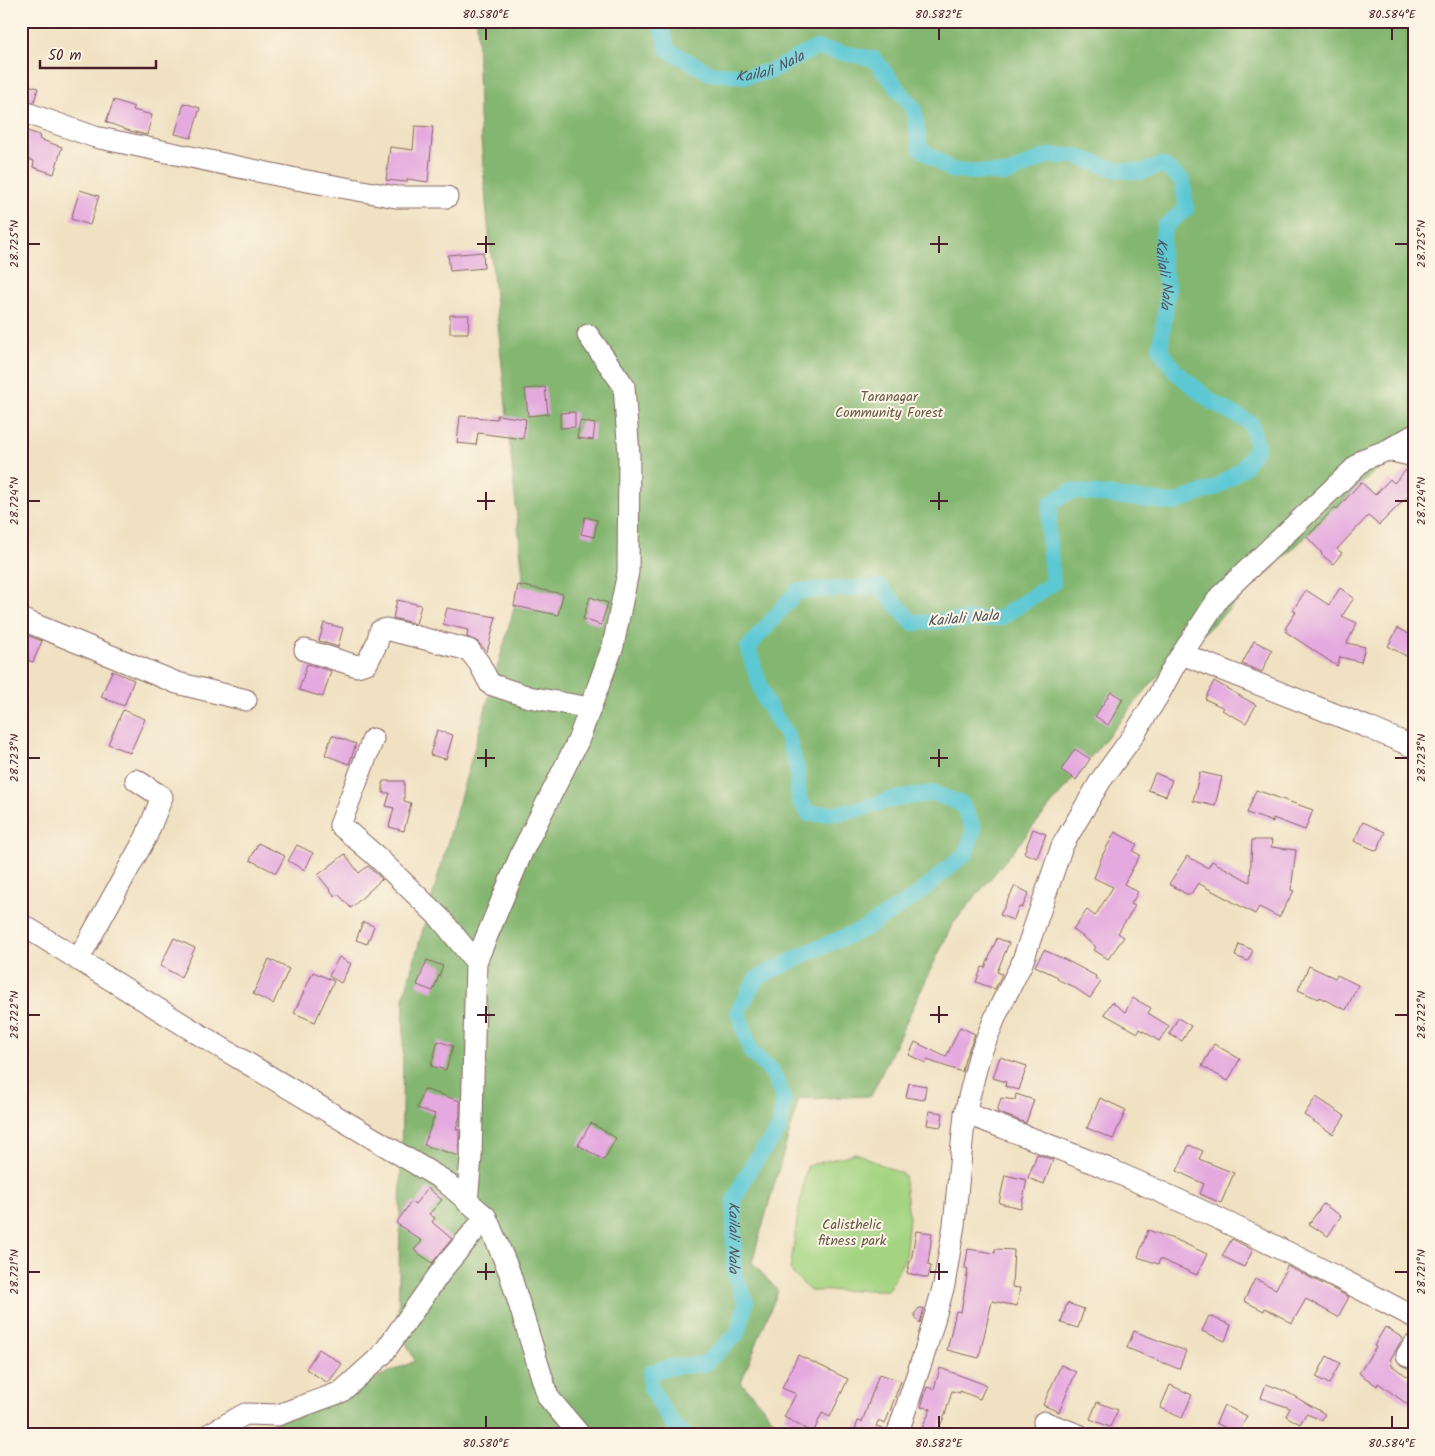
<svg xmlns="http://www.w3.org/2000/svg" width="1435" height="1456" font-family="Kalam,sans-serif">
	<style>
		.green { fill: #a4d482; stroke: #777a56 }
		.forest { fill: #83b670; stroke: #666a4e }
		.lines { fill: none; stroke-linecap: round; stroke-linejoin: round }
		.canal { stroke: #5cc8d4; stroke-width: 16 }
		.building { fill: #e4a9df }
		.minor-casing { stroke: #846360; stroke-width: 23 }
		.minor { stroke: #fff; stroke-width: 21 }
		.ticks { fill: none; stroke: #4a1f2b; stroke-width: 2 }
		.labels { text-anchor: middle; stroke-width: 4; stroke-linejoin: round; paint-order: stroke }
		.park-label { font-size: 14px; fill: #655545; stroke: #fcf5e5 }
		.water-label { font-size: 15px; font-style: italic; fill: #4f525e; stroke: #fcf5e5 }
		.neatline { fill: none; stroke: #4a1f2b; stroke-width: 2 }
		.ticks-label { font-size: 12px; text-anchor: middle; fill: #4a1f2b }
	</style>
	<rect width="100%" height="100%" fill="#fcf5e5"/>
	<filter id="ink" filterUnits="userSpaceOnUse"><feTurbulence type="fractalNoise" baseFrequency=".02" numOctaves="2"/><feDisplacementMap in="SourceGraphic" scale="10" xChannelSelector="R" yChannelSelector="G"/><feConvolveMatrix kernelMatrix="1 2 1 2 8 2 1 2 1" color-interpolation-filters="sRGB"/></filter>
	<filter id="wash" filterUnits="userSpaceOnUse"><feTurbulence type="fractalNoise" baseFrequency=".0096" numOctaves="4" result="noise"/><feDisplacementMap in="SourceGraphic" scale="20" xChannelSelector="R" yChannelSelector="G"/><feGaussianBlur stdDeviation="1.12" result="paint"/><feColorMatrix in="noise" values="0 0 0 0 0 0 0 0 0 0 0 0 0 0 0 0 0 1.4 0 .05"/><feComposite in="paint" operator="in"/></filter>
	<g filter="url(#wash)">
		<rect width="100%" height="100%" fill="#f0e1c2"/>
		<!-- green -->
		<path class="green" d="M856,1153L904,1175L909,1217L905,1258L888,1290L810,1291L790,1271L799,1207L807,1166Z"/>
		<!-- forest -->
		<path class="forest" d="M477,21H1414V444L1373,473L1155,679L952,925L871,1096L799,1099L752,1262L778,1291L741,1382L787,1435H246L415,1361L398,1327L404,996L523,577L487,214L479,115Z"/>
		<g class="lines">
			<!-- canal -->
			<path class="canal" id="s1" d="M659,21L668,50L710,73L746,76L771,71L816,48L874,59L914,109L920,148L951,170L1007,174L1047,156H1075L1117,170L1141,172L1162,165L1183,181L1186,209L1164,227L1161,255L1168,290L1160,350L1176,372L1213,403L1251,423L1257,447L1243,468L1217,487L1174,503L1071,491L1051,503L1048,532L1053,583L1000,618L913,623L880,587L797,591L748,648L765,701L787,735L797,769L799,800L809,814L837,813L860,809L890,800L933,793L962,804L974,829L966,853L916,896L864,929L809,952L756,979L738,1011L751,1052L773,1073L784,1100L779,1130L752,1165L734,1200V1272L746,1303L738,1333L704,1364L671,1367L651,1372L650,1387L673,1425L686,1435"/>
		</g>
		<g id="blocks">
			<!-- building -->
			<path class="building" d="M21,83L38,88L34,102L21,99Z
				M114,100L134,107L133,110L152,115L147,135L130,131L106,122Z
				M184,103L200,108L191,138L175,134Z
				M415,126L433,127L428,182L407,179V182L386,180L390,147L413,150Z
				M21,129L40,135L39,139L62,147L54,174L33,167L34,161L21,157Z
				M80,190L99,196L90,225L71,219Z
				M483,252L484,268L450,271L448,255Z
				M450,315H469L468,333H450Z
				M545,387L548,414L528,416L525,389Z
				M575,412V427L560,428V413Z
				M497,415L526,419L523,439L478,433L476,445L457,443L460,416L497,419Z
				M580,421L595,424L593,440L577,438Z
				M1408,468H1414V490L1379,525L1368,516L1337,549L1342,553L1333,564L1321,554L1322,553L1307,537L1335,507L1337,509L1361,482L1375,495L1390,479L1394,483Z
				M585,517L597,520L594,537L581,534Z
				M518,585L563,594L558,615L514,606Z
				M1340,588L1354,598L1342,616L1357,623L1347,643L1365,647L1361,662L1340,657L1337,666L1286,632V627L1296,612L1293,610L1306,590L1329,605Z
				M590,597L608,603L601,625L583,619Z
				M397,600L421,605L416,624L393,618Z
				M447,608L496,617L487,652L478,642L467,637L468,630L443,624Z
				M324,623L343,628L338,647L319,641Z
				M1398,628L1414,637V643L1406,656L1388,646Z
				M21,633L42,641L33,662L21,658Z
				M1254,641L1272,650L1262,672L1242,664Z
				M307,664L331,671L323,697L299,690Z
				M112,671L134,680L124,706L101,697Z
				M1214,681L1256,705L1246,723L1222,710L1224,708L1205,699Z
				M1111,692L1123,699L1108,725L1095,716Z
				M123,710L145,719L130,753L108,744Z
				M437,730L453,735L446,759L430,755Z
				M332,735L356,744L349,764L325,755Z
				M1075,749L1090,759L1076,780L1061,770Z
				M1200,772L1222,777L1215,806L1193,801Z
				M1155,773L1172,780L1166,796L1148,790Z
				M383,781H404V801L411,803L404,831L389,827L394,808L386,806L390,793H383Z
				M1256,790L1313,810L1305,830L1273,818V822L1247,813Z
				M1363,822L1385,832L1377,851L1354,841Z
				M1033,829L1046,834L1037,858L1024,853Z
				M1115,832L1137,844L1133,851L1140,855L1124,884L1138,892L1131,904L1135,906L1118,933L1124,937L1108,959L1094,950L1096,947L1073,929L1087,910L1095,916L1113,887L1094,878L1103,854Z
				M1252,840H1272L1271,847L1296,850L1291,890L1294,891L1279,917L1259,907L1255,914L1198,883L1191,894H1186L1169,884L1187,856L1208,868L1212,861L1250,882Z
				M258,843L285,856L276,873L250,860Z
				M297,845L313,853L305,870L288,861Z
				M345,854L359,873L368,866L382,879L351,908L338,894L335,896L318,875Z
				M1015,886L1029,893L1022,908L1019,907L1013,920L1000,915Z
				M363,922L374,926L367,944L356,940Z
				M174,938L195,948L181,977L160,966Z
				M997,938L1009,943L997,972L1002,974L995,989L976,982L982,967L985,968Z
				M1239,944L1253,950L1248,961L1235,956Z
				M1044,950L1068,961L1096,976L1095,978L1101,982L1090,998L1069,984V985L1057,979L1058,977L1035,966Z
				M339,957L351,964L341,983L329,976Z
				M269,959L289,969L273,1004L253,994Z
				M427,960L443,966L433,991L417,985Z
				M1309,966L1335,978L1337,975L1358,985L1346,1010L1319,997L1318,999L1298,990Z
				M313,972L334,981L315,1022L294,1013Z
				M1133,998L1151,1008L1148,1013L1169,1026L1159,1041L1140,1029L1138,1033L1104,1014L1112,1002L1125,1012Z
				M1178,1018L1191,1026L1182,1041L1169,1034Z
				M960,1027L975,1034L965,1059L962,1072L927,1060L926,1063L909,1055L915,1042L946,1057Z
				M438,1041L453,1046L446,1070L431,1066Z
				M1214,1044L1240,1059L1228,1081L1202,1066Z
				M1000,1057L1027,1066L1019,1090L1005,1086L1006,1082L993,1078Z
				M909,1083L926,1086L924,1100L906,1097Z
				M424,1089L460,1101V1116L456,1129L459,1130V1156L424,1145L435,1114L417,1108Z
				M1016,1094L1034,1100L1026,1123L997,1112L1001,1098L1015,1100Z
				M1316,1097L1345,1116L1333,1134L1304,1115Z
				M1100,1098L1126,1110L1113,1139L1087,1128Z
				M929,1111L943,1113L941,1127L927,1125Z
				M591,1123L616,1138L604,1160L578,1145Z
				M1189,1145L1203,1151L1199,1159L1234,1173L1221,1203L1200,1194L1204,1184L1177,1171Z
				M1037,1154L1053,1160L1044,1184L1028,1178Z
				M1005,1175L1027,1180L1021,1208L999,1203Z
				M428,1188L442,1200L429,1214L435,1218L432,1222L452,1239L432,1263L414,1250L422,1241L396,1223L411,1202L415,1204Z
				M1323,1204L1341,1216L1328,1236L1309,1224Z
				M1148,1230L1179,1241L1207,1254L1197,1275L1160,1259L1158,1264L1138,1257Z
				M916,1231L932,1233L928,1265L931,1266L928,1278L907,1273L910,1261H911Z
				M1232,1239L1253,1250L1244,1267L1222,1256Z
				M968,1249L995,1253V1249L1014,1250L1012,1287L1020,1288L1017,1306L992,1301L979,1358L947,1350L956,1311L961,1312L968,1269L965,1268Z
				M1287,1266L1349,1297L1338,1317L1306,1299L1292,1323L1265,1308L1264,1311L1244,1301L1255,1279L1276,1289Z
				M1067,1303L1084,1309L1078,1328L1061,1323Z
				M919,1308H924L920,1323L915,1318V1313Z
				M1209,1316L1231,1325L1225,1341L1202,1331Z
				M1385,1327L1403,1338L1390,1360L1393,1362L1391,1365L1414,1381V1409L1378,1383L1377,1386L1359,1373L1376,1347L1374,1346Z
				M1134,1331L1186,1351L1179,1369L1127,1348Z
				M319,1349L342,1364L328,1383L306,1369Z
				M798,1355L848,1379L830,1417L822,1413L813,1433L784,1417L796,1394L782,1388Z
				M1327,1356L1340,1363L1329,1384L1316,1377Z
				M1061,1365L1076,1372L1059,1412L1043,1405Z
				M940,1368L986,1385L980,1399L960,1391V1393L952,1391L945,1415L936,1435H919L931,1409L921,1407L927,1387L934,1389Z
				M879,1374L901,1381L885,1424L878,1421L876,1426L886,1429L885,1435H853L858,1421L862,1422Z
				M1266,1384L1285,1391L1325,1414L1322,1420L1306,1414L1300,1424L1286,1416L1290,1408L1261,1398Z
				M1170,1385L1192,1395L1182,1418L1160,1408Z
				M1097,1402L1118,1410L1110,1427L1090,1419Z
				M1224,1405L1247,1416L1238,1434L1216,1423Z"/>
		</g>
	</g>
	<g filter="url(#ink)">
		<use href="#blocks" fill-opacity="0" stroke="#846360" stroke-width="1"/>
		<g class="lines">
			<!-- minor casing -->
			<g class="minor-casing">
				<path id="minor" d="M21,111L95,137L296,179L396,197H447
					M1388,450L1414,435
					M21,619L177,683L246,700
					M305,650L357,666L367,663L377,643L380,631L386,629L469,650L479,663L490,684L529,697L590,708
					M1182,654L1367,727L1414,747
					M373,739L340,825L376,856L440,918L476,962
					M21,924L205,1038L443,1180L486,1217L509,1271L548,1397L580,1435
					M78,960L146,837L162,797L136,780
					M965,1113C1014,1132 1064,1150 1113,1171C1216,1215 1315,1265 1414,1317
					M467,1202L471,1158L476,962L522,852L578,741L613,646L628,572L629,455L624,386L588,335
					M1414,1345L1407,1355L1414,1359
					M1044,1422L1079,1435
					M208,1435L245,1414L278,1415L341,1392L382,1355L445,1266L486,1217
					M897,1435L926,1348L944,1285L954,1225L965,1113L979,1057L997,1013L1022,963L1062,846L1101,780L1133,736L1159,694L1174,666L1220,596L1364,459L1388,450L1414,456"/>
			</g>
			<!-- minor -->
			<use href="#minor" class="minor"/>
		</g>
	</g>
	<!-- ticks -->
	<path class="ticks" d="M486,28V40M939,28V40M1392,28V40M486,236V253M939,236V253M28,244H40M477,244H495M930,244H948M1395,244H1408M486,492V510M939,492V510M28,501H40M477,501H495M930,501H948M1395,501H1408M486,749V767M939,749V767M28,758H40M477,758H495M930,758H948M1395,758H1408M486,1006V1023M939,1006V1023M28,1015H40M477,1015H495M930,1015H948M1395,1015H1408M486,1263V1280M939,1263V1280M28,1272H40M477,1272H495M930,1272H948M1395,1272H1408M486,1416V1428M939,1416V1428M1392,1416V1428"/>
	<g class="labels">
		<!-- park labels -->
		<g class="park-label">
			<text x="889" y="401">Taranagar<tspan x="889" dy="16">Community Forest</tspan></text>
			<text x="852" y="1229">Calisthelic<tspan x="852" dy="16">fitness park</tspan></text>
		</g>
		<!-- water labels -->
		<g class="water-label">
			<text dy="5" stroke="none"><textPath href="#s1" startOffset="140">Kailali Nala</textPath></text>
			<text dy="5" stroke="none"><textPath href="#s1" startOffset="740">Kailali Nala</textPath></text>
			<text transform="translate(963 618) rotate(-5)" y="5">Kailali Nala</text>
			<text dy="5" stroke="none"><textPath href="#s1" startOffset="2556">Kailali Nala</textPath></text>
		</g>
	</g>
	<!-- margin -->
	<rect width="1435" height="1456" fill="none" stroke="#fcf5e5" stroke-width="55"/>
	<!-- scale -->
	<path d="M40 60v8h116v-8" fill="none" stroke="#4a1f2b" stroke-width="2.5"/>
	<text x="48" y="60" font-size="15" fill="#4a1f2b" stroke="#fcf5e5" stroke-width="4" paint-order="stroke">50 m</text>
	<rect x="28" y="28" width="1380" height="1400" class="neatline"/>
	<g class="ticks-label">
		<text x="486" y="18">80.580°E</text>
		<text x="939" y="18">80.582°E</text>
		<text x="1392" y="18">80.584°E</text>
		<text transform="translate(14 244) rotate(-90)" y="4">28.725°N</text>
		<text transform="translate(1421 244) rotate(-90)" y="4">28.725°N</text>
		<text transform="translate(14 501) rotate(-90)" y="4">28.724°N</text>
		<text transform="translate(1421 501) rotate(-90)" y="4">28.724°N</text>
		<text transform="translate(14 758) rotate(-90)" y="4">28.723°N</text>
		<text transform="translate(1421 758) rotate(-90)" y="4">28.723°N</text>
		<text transform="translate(14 1015) rotate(-90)" y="4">28.722°N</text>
		<text transform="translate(1421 1015) rotate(-90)" y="4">28.722°N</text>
		<text transform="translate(14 1272) rotate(-90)" y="4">28.721°N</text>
		<text transform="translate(1421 1272) rotate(-90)" y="4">28.721°N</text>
		<text x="486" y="1447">80.580°E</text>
		<text x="939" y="1447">80.582°E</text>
		<text x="1392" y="1447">80.584°E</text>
	</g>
</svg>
